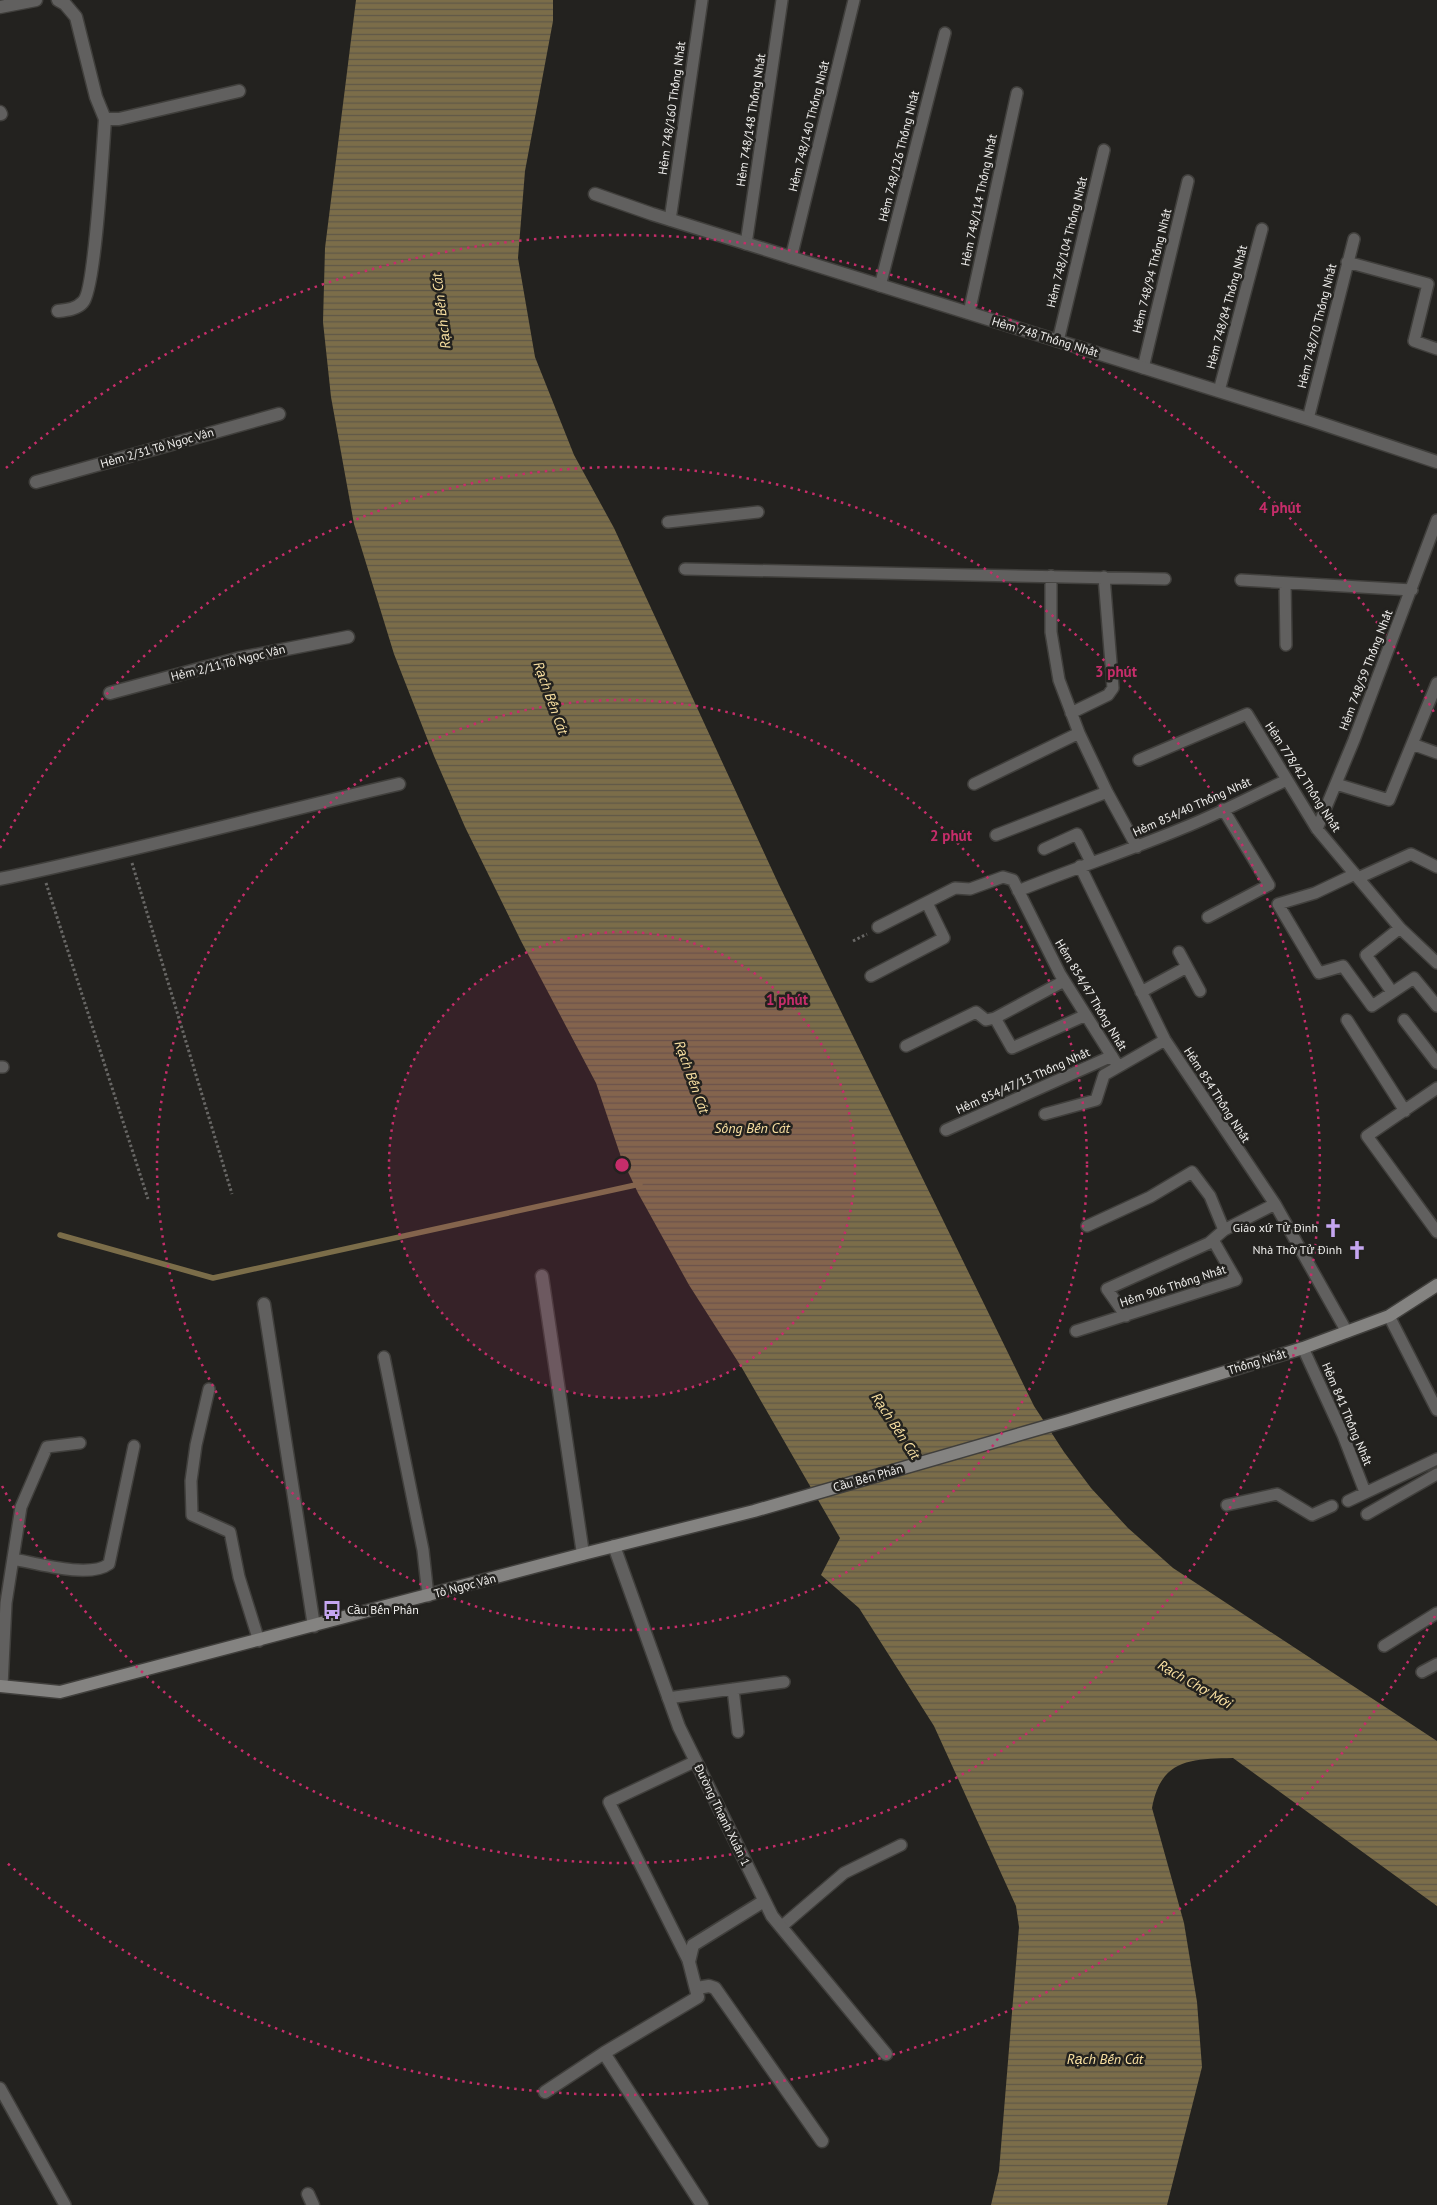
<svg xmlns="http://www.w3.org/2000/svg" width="1437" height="2205" font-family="'PT Sans',sans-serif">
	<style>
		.water { fill: url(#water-rules) }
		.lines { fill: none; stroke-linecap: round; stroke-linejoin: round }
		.stream { stroke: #7b6d49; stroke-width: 5.5 }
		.service-casing { stroke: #403f3c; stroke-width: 14 }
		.minor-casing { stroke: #403f3c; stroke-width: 15 }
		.secondary-casing { stroke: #403f3c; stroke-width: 15 }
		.path { stroke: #686765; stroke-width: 3; stroke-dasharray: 2.5 2.5; stroke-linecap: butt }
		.service { stroke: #61605f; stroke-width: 11 }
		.minor { stroke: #61605f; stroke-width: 12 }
		.secondary { stroke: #848381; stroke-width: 12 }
		.ring { fill: none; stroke: #c62d6a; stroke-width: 2.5; stroke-dasharray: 2.5 5 }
		.labels { text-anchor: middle; stroke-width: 5; stroke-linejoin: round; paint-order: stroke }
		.street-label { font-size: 12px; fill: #efeeec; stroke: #23221f }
		.poi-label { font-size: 12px; fill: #efeeec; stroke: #23221f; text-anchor: end }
		.water-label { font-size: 14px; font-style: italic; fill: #fae1a2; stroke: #23221f }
		.centre { fill: #c62d6a; stroke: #23221f; stroke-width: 2.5 }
		.ring-label { font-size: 15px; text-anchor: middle; font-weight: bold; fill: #c62d6a; stroke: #23221f; stroke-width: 5; stroke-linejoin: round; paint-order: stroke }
	</style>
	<defs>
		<pattern id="water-rules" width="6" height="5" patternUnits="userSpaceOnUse" patternTransform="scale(1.25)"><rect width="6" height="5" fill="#7b6d49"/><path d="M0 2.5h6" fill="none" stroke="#5f5848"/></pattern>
	</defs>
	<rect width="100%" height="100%" fill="#23221f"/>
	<!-- water -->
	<path class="water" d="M356,0H553V21L525,171L518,258L535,357L574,455L614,528L779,885L1034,1406L1064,1452L1091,1488L1128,1528L1173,1568L1437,1741V1906L1233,1758C1190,1759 1161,1759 1152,1808L1184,1923L1197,2002L1202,2067L1167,2205H991L999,2171L1019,1927L1016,1906L934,1726L859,1608L821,1575L840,1538L742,1368L689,1285L638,1193L621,1157L596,1083L521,941L465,827L434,756L394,654L354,524L331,397L323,322L325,248Z"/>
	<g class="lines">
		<!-- stream -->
		<path class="stream" d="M60,1235L213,1278L640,1184"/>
		<!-- service casing -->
		<g class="service-casing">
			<path id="service" d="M670,220L702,0
				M746,244L782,0
				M791,258L854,0
				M1347,262L1428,284L1414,341L1437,349
				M880,286L945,33
				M969,313L1017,93
				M1058,341L1104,150
				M1143,368L1188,181
				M1219,391L1262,229
				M1308,419L1354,239
				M668,522L758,512
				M685,569L1165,579
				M1051,576V632L1059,680L1079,733
				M1241,580L1412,590
				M1285,583L1286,645
				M1071,713L1108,695L1113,688L1104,577
				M1412,744L1437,753
				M1139,760L1247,714L1317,829L1400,928L1437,963
				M974,784L1079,733L1107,792L1137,847
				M1336,784L1389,800L1437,683
				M1317,829L1354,740L1437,520
				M996,835L1107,792
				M1044,849L1077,834L1091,862
				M1080,866L1165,1040L1275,1204L1347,1332
				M1355,874L1315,893L1278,904L1319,973L1343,966L1372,1006L1414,978L1437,1006
				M1358,878L1411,854L1437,867
				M1018,891C1072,869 1128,851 1183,828C1218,814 1252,796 1287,780
				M1208,917L1269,885L1223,809
				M878,927L955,888L970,889L1003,877L1013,880L1060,974L1118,1066
				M1179,952L1200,991
				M871,976L944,938L927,903
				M1141,992L1187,967
				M1392,992L1366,955L1400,928
				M995,1018L1012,1048L1086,1015
				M1347,1020L1405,1111
				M1404,1020L1437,1063
				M906,1046L976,1012L986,1020L995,1018L1064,981
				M0,1067H3
				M1437,1088L1367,1136L1437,1232
				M1045,1114L1096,1100L1104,1075L1165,1040
				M946,1130L1112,1056
				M1087,1226L1150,1197L1192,1172L1210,1196L1224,1230
				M1126,1316L1107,1289L1209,1243L1224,1230L1275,1204
				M1389,1316L1437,1410
				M1076,1331L1236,1280L1213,1240
				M1303,1348L1343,1435L1365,1492
				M384,1357L423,1550L428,1596
				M209,1389L196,1445L191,1481L192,1515L230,1532L239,1577L259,1641
				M1348,1501L1437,1459
				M1227,1505L1277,1494L1312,1515L1332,1506
				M1367,1514L1437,1474
				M13,1559C36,1563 89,1579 109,1564L134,1446
				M1384,1646L1437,1613
				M1422,1672L1437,1664
				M2,1686L6,1603L21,1507L47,1447L80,1443
				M733,1689L738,1732
				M668,1698L784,1682
				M781,1927L844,1873L901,1845
				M689,1962L609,1802L696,1761
				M0,2088L65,2205"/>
		</g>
		<!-- minor casing -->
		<g class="minor-casing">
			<path id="minor" d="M58,0L65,4L76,17L96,97L105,119H119L239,91
				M0,7L36,0
				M0,112L1,114
				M595,194L652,214L1308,419L1437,462
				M58,311C67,310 77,309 83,302C95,291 103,145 105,119
				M36,482L279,414
				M110,693L240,658L348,637
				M0,879C134,851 266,815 399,784
				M542,1276L583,1554
				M264,1304L314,1626
				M614,1546L679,1727L772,1916L886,2054
				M697,1988L709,1986L715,1988L822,2141
				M604,2053L702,2205
				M545,2092L604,2053L698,1997L689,1962L693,1945L764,1901
				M308,2194L313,2205"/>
		</g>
		<!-- secondary casing -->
		<g class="secondary-casing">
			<path id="secondary" d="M0,1686L60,1692L583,1554L754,1511L1069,1420L1303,1348L1389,1316L1437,1285"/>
		</g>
		<!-- path -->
		<path class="path" d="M132,863L232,1194
			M46,883L148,1199
			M853,941L867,934"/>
		<!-- service -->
		<use href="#service" class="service"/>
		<!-- minor -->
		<use href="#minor" class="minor"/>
		<!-- secondary -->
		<use href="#secondary" class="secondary"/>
	</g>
	<!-- distance rings -->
	<circle cx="622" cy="1165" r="233" fill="#c62d6a" fill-opacity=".12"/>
	<g class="ring">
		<circle cx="622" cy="1165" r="233"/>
		<circle cx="622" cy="1165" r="465"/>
		<path d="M0 848A698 698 0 1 1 0 1482"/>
		<path d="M1435 1616A930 930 0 0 1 6 1862M6 468A930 930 0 0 1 1435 714"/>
	</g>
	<!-- icons -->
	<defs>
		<g id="church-bare" transform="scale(1.5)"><path d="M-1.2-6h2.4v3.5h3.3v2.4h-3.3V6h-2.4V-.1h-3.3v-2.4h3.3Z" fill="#c5a6f0" stroke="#23221f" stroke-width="2.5" paint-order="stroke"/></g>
		<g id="bus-bare" transform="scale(1.5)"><path d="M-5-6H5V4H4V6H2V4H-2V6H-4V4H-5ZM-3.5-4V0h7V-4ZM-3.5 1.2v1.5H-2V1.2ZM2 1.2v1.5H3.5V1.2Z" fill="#c5a6f0" stroke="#23221f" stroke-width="2.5" paint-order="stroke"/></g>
	</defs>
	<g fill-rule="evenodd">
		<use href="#church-bare" x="1333" y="1228"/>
		<use href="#church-bare" x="1357" y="1250"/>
		<use href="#bus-bare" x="332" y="1610"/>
	</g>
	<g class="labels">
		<!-- street labels -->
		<g class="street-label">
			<text transform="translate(672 108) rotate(-82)" y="4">Hẻm 748/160 Thống Nhất</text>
			<text transform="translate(751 120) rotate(-81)" y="4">Hẻm 748/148 Thống Nhất</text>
			<text transform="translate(809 126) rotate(-76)" y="4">Hẻm 748/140 Thống Nhất</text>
			<text transform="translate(899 156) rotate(-76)" y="4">Hẻm 748/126 Thống Nhất</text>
			<text transform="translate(979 200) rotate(-78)" y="4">Hẻm 748/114 Thống Nhất</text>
			<text transform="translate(1067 242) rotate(-76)" y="4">Hẻm 748/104 Thống Nhất</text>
			<text transform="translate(1152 271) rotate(-76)" y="4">Hẻm 748/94 Thống Nhất</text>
			<text transform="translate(1227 307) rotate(-75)" y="4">Hẻm 748/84 Thống Nhất</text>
			<text transform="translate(1317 326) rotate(-76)" y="4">Hẻm 748/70 Thống Nhất</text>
			<text transform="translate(1045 337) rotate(17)" y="4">Hẻm 748 Thống Nhất</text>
			<text transform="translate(157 448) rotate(-16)" y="4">Hẻm 2/31 Tô Ngọc Vân</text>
			<text transform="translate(228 663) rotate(-14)" y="4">Hẻm 2/11 Tô Ngọc Vân</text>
			<text transform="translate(1366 670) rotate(-69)" y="4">Hẻm 748/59 Thống Nhất</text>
			<text transform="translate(1303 777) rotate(57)" y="4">Hẻm 778/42 Thống Nhất</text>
			<text transform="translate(1192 807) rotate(-24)" y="4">Hẻm 854/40 Thống Nhất</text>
			<text transform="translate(1091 995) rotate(59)" y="4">Hẻm 854/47 Thống Nhất</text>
			<text transform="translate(1023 1081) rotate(-24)" y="4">Hẻm 854/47/13 Thống Nhất</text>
			<text transform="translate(1217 1095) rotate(57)" y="4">Hẻm 854 Thống Nhất</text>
			<text transform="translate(1173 1286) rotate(-18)" y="4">Hẻm 906 Thống Nhất</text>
			<text transform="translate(1257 1362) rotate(-17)" y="4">Thống Nhất</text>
			<text transform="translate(1347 1414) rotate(67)" y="4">Hẻm 841 Thống Nhất</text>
			<text transform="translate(868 1478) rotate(-16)" y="4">Cầu Bến Phân</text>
			<text transform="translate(465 1586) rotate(-15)" y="4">Tô Ngọc Vân</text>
			<text transform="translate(722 1815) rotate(64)" y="4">Đường Thạnh Xuân 1</text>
		</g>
		<!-- poi labels -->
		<g class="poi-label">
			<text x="1318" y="1232">Giáo xứ Tử Đình</text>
			<text x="1342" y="1254">Nhà Thờ Tử Đình</text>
			<text x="347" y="1614" text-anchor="start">Cầu Bến Phân</text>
		</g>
		<!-- water labels -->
		<g class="water-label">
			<text transform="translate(441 311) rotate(-97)" y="5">Rạch Bến Cát</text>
			<text transform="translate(551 698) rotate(70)" y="5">Rạch Bến Cát</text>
			<text transform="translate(692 1077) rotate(70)" y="5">Rạch Bến Cát</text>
			<text x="752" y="1133">Sông Bến Cát</text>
			<text transform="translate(896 1426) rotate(57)" y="5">Rạch Bến Cát</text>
			<text transform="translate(1195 1684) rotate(30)" y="5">Rạch Chợ Mới</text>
			<text x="1105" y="2064">Rạch Bến Cát</text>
		</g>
	</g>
	<circle cx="622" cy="1165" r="8" class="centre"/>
	<g class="ring-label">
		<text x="1280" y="513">4 phút</text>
		<text x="1116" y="677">3 phút</text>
		<text x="951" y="841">2 phút</text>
		<text x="787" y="1005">1 phút</text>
	</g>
</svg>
